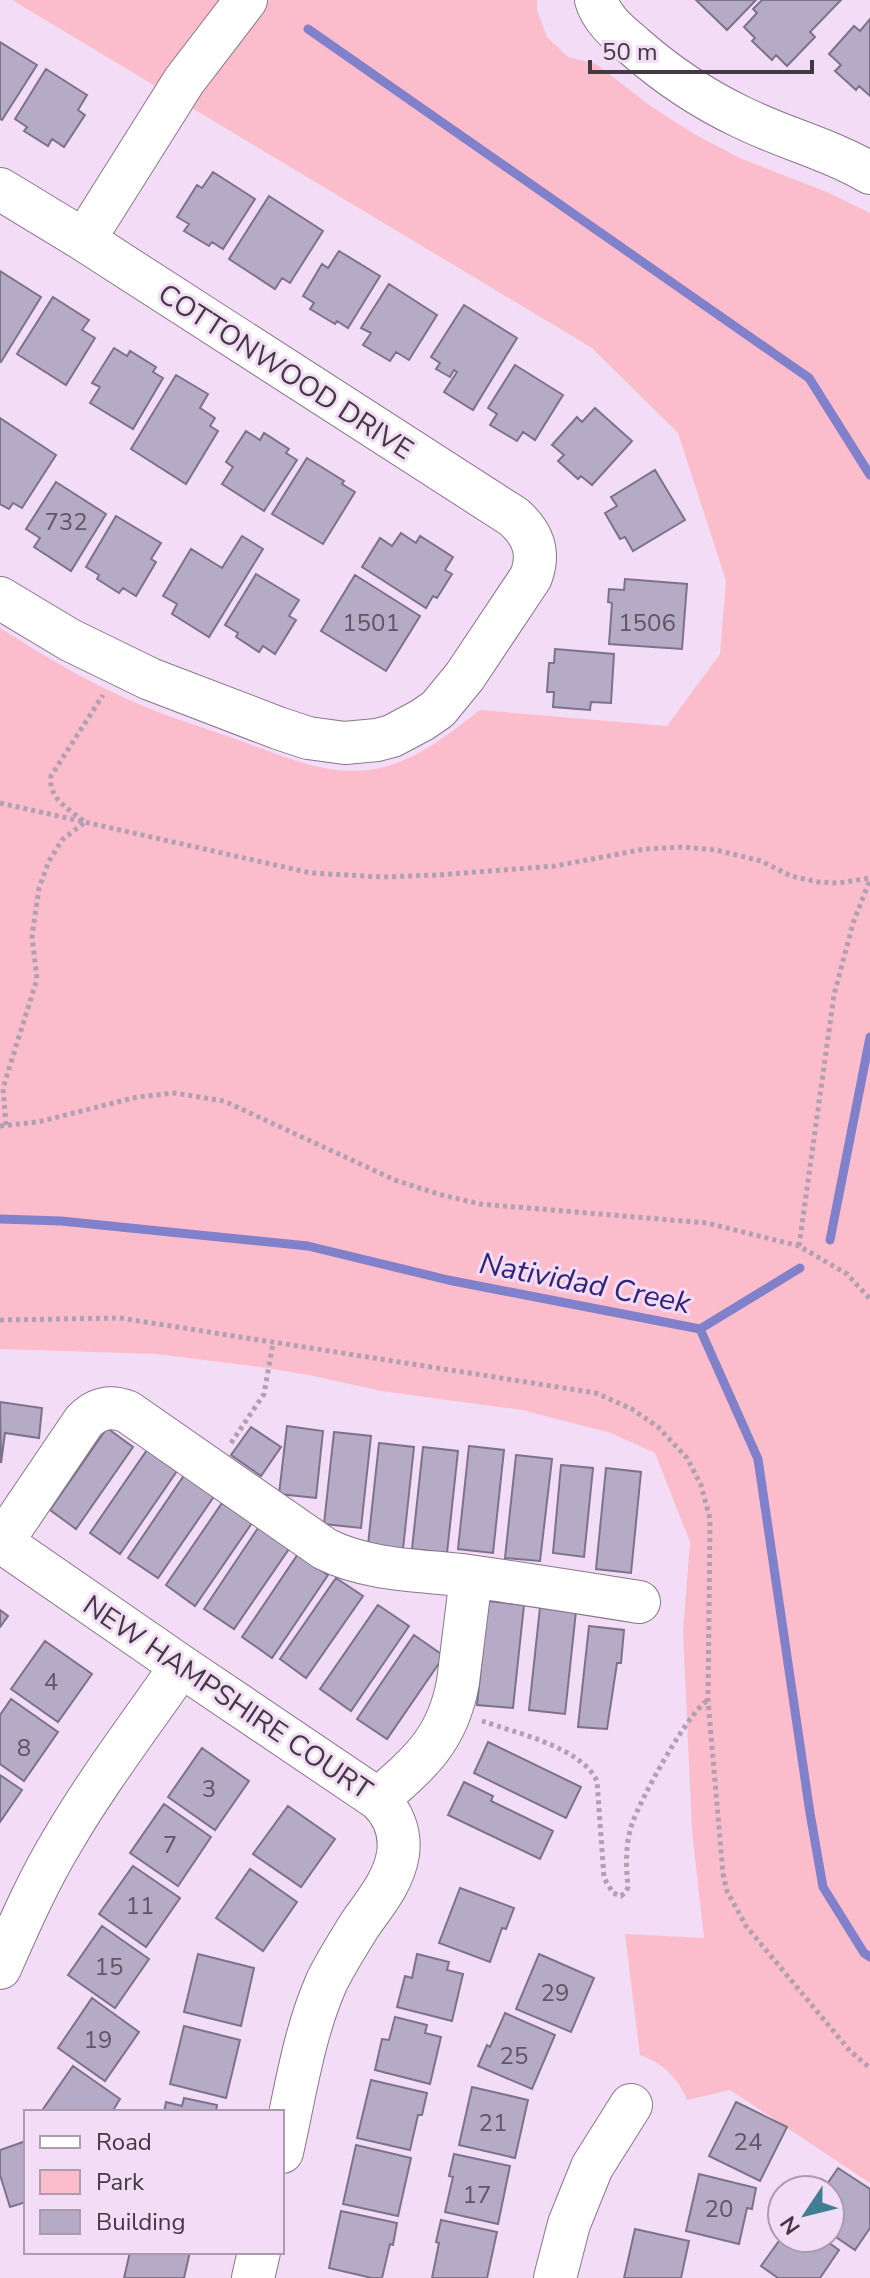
<svg xmlns="http://www.w3.org/2000/svg" width="870" height="2278" font-family="'Nunito Sans',sans-serif">
	<style>
		.green { fill: #fbbdcc }
		.lines { fill: none; stroke-linecap: round; stroke-linejoin: round }
		.stream { stroke: #8180cb; stroke-width: 9 }
		.building { fill: #b6abc7; stroke: #7c728c; stroke-width: 2 }
		.minor-casing { stroke: #8a768c; stroke-width: 44 }
		.path { stroke: #b19fb2; stroke-width: 5; stroke-dasharray: 4 4; stroke-linecap: butt }
		.minor { stroke: #fff; stroke-width: 42 }
		.labels { text-anchor: middle; stroke-width: 6; stroke-linejoin: round; paint-order: stroke }
		.number-label { font-size: 24px; fill: #5f5664 }
		.street-label { font-size: 28px; fill: #423943; stroke: #f3dcf5 }
		.water-label { font-size: 30px; font-style: italic; fill: #31227a; stroke: #f3dcf5 }
	</style>
	<rect width="100%" height="100%" fill="#f3dcf5"/>
	<!-- green -->
	<path class="green" d="M12,0H537V10L547,37L568,57L596,64L652,107L694,134L742,159L829,193L870,213V2183L730,2090L687,2100C678,2078 663,2063 640,2055L625,1934L704,1938L692,1831L683,1631L690,1542L655,1453L611,1433L522,1410L381,1391L309,1375L261,1367L156,1354L0,1349V628C43,655 87,682 134,702C167,717 203,727 238,740C283,756 331,779 380,768C419,759 449,734 480,710L667,726L720,654L726,581L678,433L592,348Z"/>
	<g class="lines">
		<!-- stream -->
		<path class="stream" d="M308,29L809,378L870,475
			M0,1219L61,1221L308,1246L448,1280L700,1329
			M830,1240L870,1037
			M700,1329L758,1459L810,1813L823,1887L864,1953L870,1957
			M700,1329L800,1268"/>
	</g>
	<!-- building -->
	<path class="building" d="M696,0H756L727,30Z
		M762,0H841L810,32L815,37L787,66L776,55L772,60L752,41L755,38L744,27L757,13L753,9Z
		M870,19V96L859,86L856,90L835,71L841,65L829,54L854,26L860,31Z
		M0,42L37,65L2,120L0,119Z
		M46,69L87,95L78,110L85,115L64,147L52,139L48,146L24,131L27,127L15,119Z
		M213,172L255,199L223,249L212,242L209,246L184,231L189,224L177,217L197,185L202,188Z
		M269,196L323,231L290,283L282,278L275,289L229,259Z
		M339,251L380,276L348,328L337,321L335,324L310,309L314,303L303,296L322,264L328,268Z
		M0,271L41,297L1,362L0,361Z
		M389,284L437,315L409,360L396,352L390,361L363,345L371,333L361,328Z
		M53,297L89,320L82,330L95,338L66,385L17,354Z
		M464,305L517,338L473,410L444,392L457,372L454,370L450,377L436,369L440,363L431,357Z
		M114,348L127,356L130,351L156,367L153,372L163,378L133,429L90,403L100,387L92,383Z
		M515,365L563,395L535,440L523,432L517,441L490,425L497,414L488,408Z
		M176,375L208,394L200,408L215,418L210,426L218,431L186,484L131,449Z
		M595,408L632,441L592,485L581,476L578,479L558,461L564,455L552,445L577,417L582,422Z
		M0,418L56,455L22,508L13,503L9,509L0,504Z
		M246,431L260,440L264,433L289,449L286,453L297,460L264,511L222,484L233,467L226,462Z
		M307,458L344,481L342,484L355,492L323,544L272,514Z
		M655,470L685,520L633,551L625,537L620,539L605,513L617,506L611,497Z
		M56,482L106,514L71,571L34,547L40,538L26,529Z
		M116,516L161,543L151,559L156,562L136,596L123,588L119,593L97,579L99,575L86,567Z
		M401,533L416,543L420,536L453,557L445,570L452,574L437,598L433,596L426,608L362,567L380,538L392,546Z
		M242,536L263,549L209,637L172,614L177,604L163,596L191,549L222,568Z
		M256,574L299,600L289,616L296,620L275,654L263,646L259,652L236,637L238,633L225,625Z
		M355,575L420,616L386,671L321,631Z
		M625,579L687,584L682,649L609,644L612,603L608,602L609,589L624,590Z
		M555,649L614,654L611,703L591,702L590,710L553,707L554,692H547L549,663H554Z
		M0,1402L42,1408L39,1438L5,1433L1,1463Z
		M287,1426L323,1431L316,1498L279,1494Z
		M251,1427L281,1447L261,1476L231,1455Z
		M107,1428L133,1447L76,1529L50,1510Z
		M334,1432L371,1436L361,1528L324,1524Z
		M379,1443L414,1447L403,1549L368,1545Z
		M469,1446L504,1450L493,1553L458,1549Z
		M423,1447L458,1451L447,1553L412,1549Z
		M147,1450L177,1471L120,1554L90,1533Z
		M516,1455L552,1459L540,1561L505,1558Z
		M561,1465L593,1468L584,1557L553,1553Z
		M606,1468L641,1472L631,1573L596,1569Z
		M185,1474L215,1495L158,1578L128,1558Z
		M222,1503L252,1523L195,1606L166,1585Z
		M260,1525L291,1546L234,1629L204,1609Z
		M298,1554L328,1575L272,1658L242,1637Z
		M336,1578L363,1596L306,1678L280,1659Z
		M488,1601L524,1605L513,1708L477,1705Z
		M378,1605L409,1626L351,1711L320,1689Z
		M540,1607L576,1611L565,1714L529,1710Z
		M0,1610L8,1616L0,1627Z
		M589,1626L624,1630L621,1663H617L607,1729L578,1727Z
		M414,1635L444,1656L387,1739L357,1719Z
		M45,1641L92,1674L58,1722L11,1689Z
		M11,1699L58,1732L24,1781L0,1764V1715Z
		M488,1742L581,1787L566,1818L474,1773Z
		M202,1748L249,1781L215,1830L168,1797Z
		M0,1775L22,1790L0,1822Z
		M464,1782L493,1796L491,1801L553,1831L540,1859L448,1815Z
		M164,1804L211,1837L178,1886L130,1853Z
		M288,1806L335,1839L301,1887L253,1854Z
		M133,1866L180,1898L146,1947L99,1914Z
		M250,1869L297,1902L263,1951L216,1918Z
		M460,1888L514,1908L506,1929L502,1928L490,1962L439,1943Z
		M102,1926L149,1959L115,2008L68,1975Z
		M198,1954L254,1968L241,2026L184,2012Z
		M417,1954L449,1962L447,1970L463,1974L452,2021L397,2007L405,1976L412,1978Z
		M539,1954L594,1978L571,2032L516,2009Z
		M92,1998L139,2032L105,2081L58,2048Z
		M505,2013L555,2035L532,2089L478,2066L487,2045L490,2047Z
		M395,2017L427,2025L425,2033L441,2037L430,2084L375,2070L382,2039L389,2040Z
		M184,2026L240,2040L226,2098L170,2084Z
		M73,2066L120,2099L112,2112H41Z
		M371,2080L427,2093L422,2115H418L410,2150L357,2138Z
		M472,2087L528,2100L515,2158L459,2145Z
		M184,2098L217,2105L216,2112H164L166,2102L182,2106Z
		M736,2102L787,2127L760,2181L709,2156Z
		M26,2141V2202L10,2207L0,2175V2150Z
		M356,2145L411,2158L398,2216L343,2204Z
		M454,2154L510,2166L498,2224L445,2212L453,2177L449,2176Z
		M838,2168L870,2189V2228L855,2250L830,2233V2190H823Z
		M699,2174L756,2188L752,2209L747,2208L739,2244L686,2231Z
		M341,2211L397,2223L393,2245L390,2244L382,2278H372L329,2268Z
		M441,2220L497,2232L487,2278H432L439,2243L436,2242Z
		M635,2229L689,2241L681,2278H624Z
		M782,2230V2238H822L839,2250L820,2278H778L761,2266L781,2238L778,2236Z
		M130,2252H190L184,2278H124Z"/>
	<g class="lines">
		<!-- minor casing -->
		<g class="minor-casing">
			<path id="minor" d="M596,0C602,20 619,33 634,46C667,75 701,98 741,117C783,138 829,149 870,173
				M0,189L84,240L514,517C533,534 540,553 531,577L465,676L438,709L422,720L392,736L377,740L345,743L308,738L278,728L150,679L70,640L0,598
				M84,240L184,81L246,0
				M0,1541L181,1666L378,1799C393,1813 401,1833 398,1854C394,1880 376,1902 361,1923C349,1942 337,1961 327,1981C303,2035 295,2095 282,2152
				M2,1542L84,1421C97,1408 111,1405 128,1412L325,1549C369,1571 421,1570 469,1576C526,1584 583,1593 639,1602
				M378,1799C420,1763 448,1739 458,1682L471,1577
				M0,1968C19,1925 38,1881 63,1840C98,1780 141,1724 181,1666
				M253,2278L259,2252
				M555,2278L569,2224L592,2167L631,2105"/>
		</g>
		<!-- path -->
		<path class="path" d="M0,803L311,873L383,877L437,875L555,866L645,849L683,847L716,850L761,861L791,876L818,882L839,883L870,878
			M6,1125L3,1088L37,979L32,936L39,888L49,861L62,840L85,822C69,809 48,799 51,776L103,695
			M0,1126L38,1122L137,1097L175,1093L224,1101L395,1180L438,1194L480,1204L707,1223L799,1246L847,1274L870,1299
			M799,1246L834,995L853,923L870,880
			M0,1320L120,1318L596,1393L632,1409L658,1427L687,1458L701,1485L710,1519L708,1700L723,1874L727,1891L746,1926L850,2051L870,2068
			M231,1443L264,1394L273,1343
			M482,1721C516,1733 581,1747 597,1781L604,1878L613,1893L621,1896L626,1892L628,1887C626,1865 625,1845 632,1824C640,1800 688,1712 708,1700"/>
		<!-- minor -->
		<use href="#minor" class="minor"/>
	</g>
	<g class="labels">
		<!-- number labels -->
		<g class="number-label">
			<text x="66" y="530">732</text>
			<text x="371" y="631">1501</text>
			<text x="647" y="631">1506</text>
			<text x="51" y="1690">4</text>
			<text x="24" y="1756">8</text>
			<text x="209" y="1797">3</text>
			<text x="170" y="1853">7</text>
			<text x="140" y="1914">11</text>
			<text x="109" y="1975">15</text>
			<text x="555" y="2001">29</text>
			<text x="98" y="2048">19</text>
			<text x="514" y="2064">25</text>
			<text x="493" y="2131">21</text>
			<text x="748" y="2150">24</text>
			<text x="477" y="2203">17</text>
			<text x="719" y="2217">20</text>
		</g>
		<!-- street labels -->
		<g class="street-label">
			<text transform="translate(286 371) rotate(33)" y="10">COTTONWOOD DRIVE</text>
			<text transform="translate(228 1697) rotate(34)" y="10">NEW HAMPSHIRE COURT</text>
		</g>
		<!-- water labels -->
		<g class="water-label">
			<text transform="translate(585 1283) rotate(11)" y="10">Natividad Creek</text>
		</g>
	</g>
	<!-- legend -->
	<rect x="24" y="2110" width="260" height="144" fill="#f3dcf5" stroke="#ac9bae" stroke-width="2"/>
	<rect x="40" y="2136" width="40" height="12" fill="#ffffff" stroke="#ac9bae" stroke-width="2"/>
	<text x="96" y="2150" font-size="24" fill="#423943">Road</text>
	<rect x="40" y="2170" width="40" height="24" fill="#fbbdcc" stroke="#ac9bae" stroke-width="2"/>
	<text x="96" y="2190" font-size="24" fill="#423943">Park</text>
	<rect x="40" y="2210" width="40" height="24" fill="#b6abc7" stroke="#ac9bae" stroke-width="2"/>
	<text x="96" y="2230" font-size="24" fill="#423943">Building</text>
	<!-- north arrow -->
	<g transform="translate(806 2214) rotate(235)"><circle r="38" fill="#f3dcf5" stroke="#ac9bae" stroke-width="2"/>
	<path d="M0-6L14 30L0 20L-14 30Z" fill="#407e94"/>
	<text y="-12" font-size="22" font-weight="bold" text-anchor="middle" fill="#423943">N</text>
	</g>
	<!-- scale -->
	<path d="M590 60v12h222v-12" fill="none" stroke="#423943" stroke-width="4"/>
	<text x="602" y="60" font-size="24" fill="#423943" stroke="#f3dcf5" stroke-width="6" paint-order="stroke">50 m</text>
</svg>
